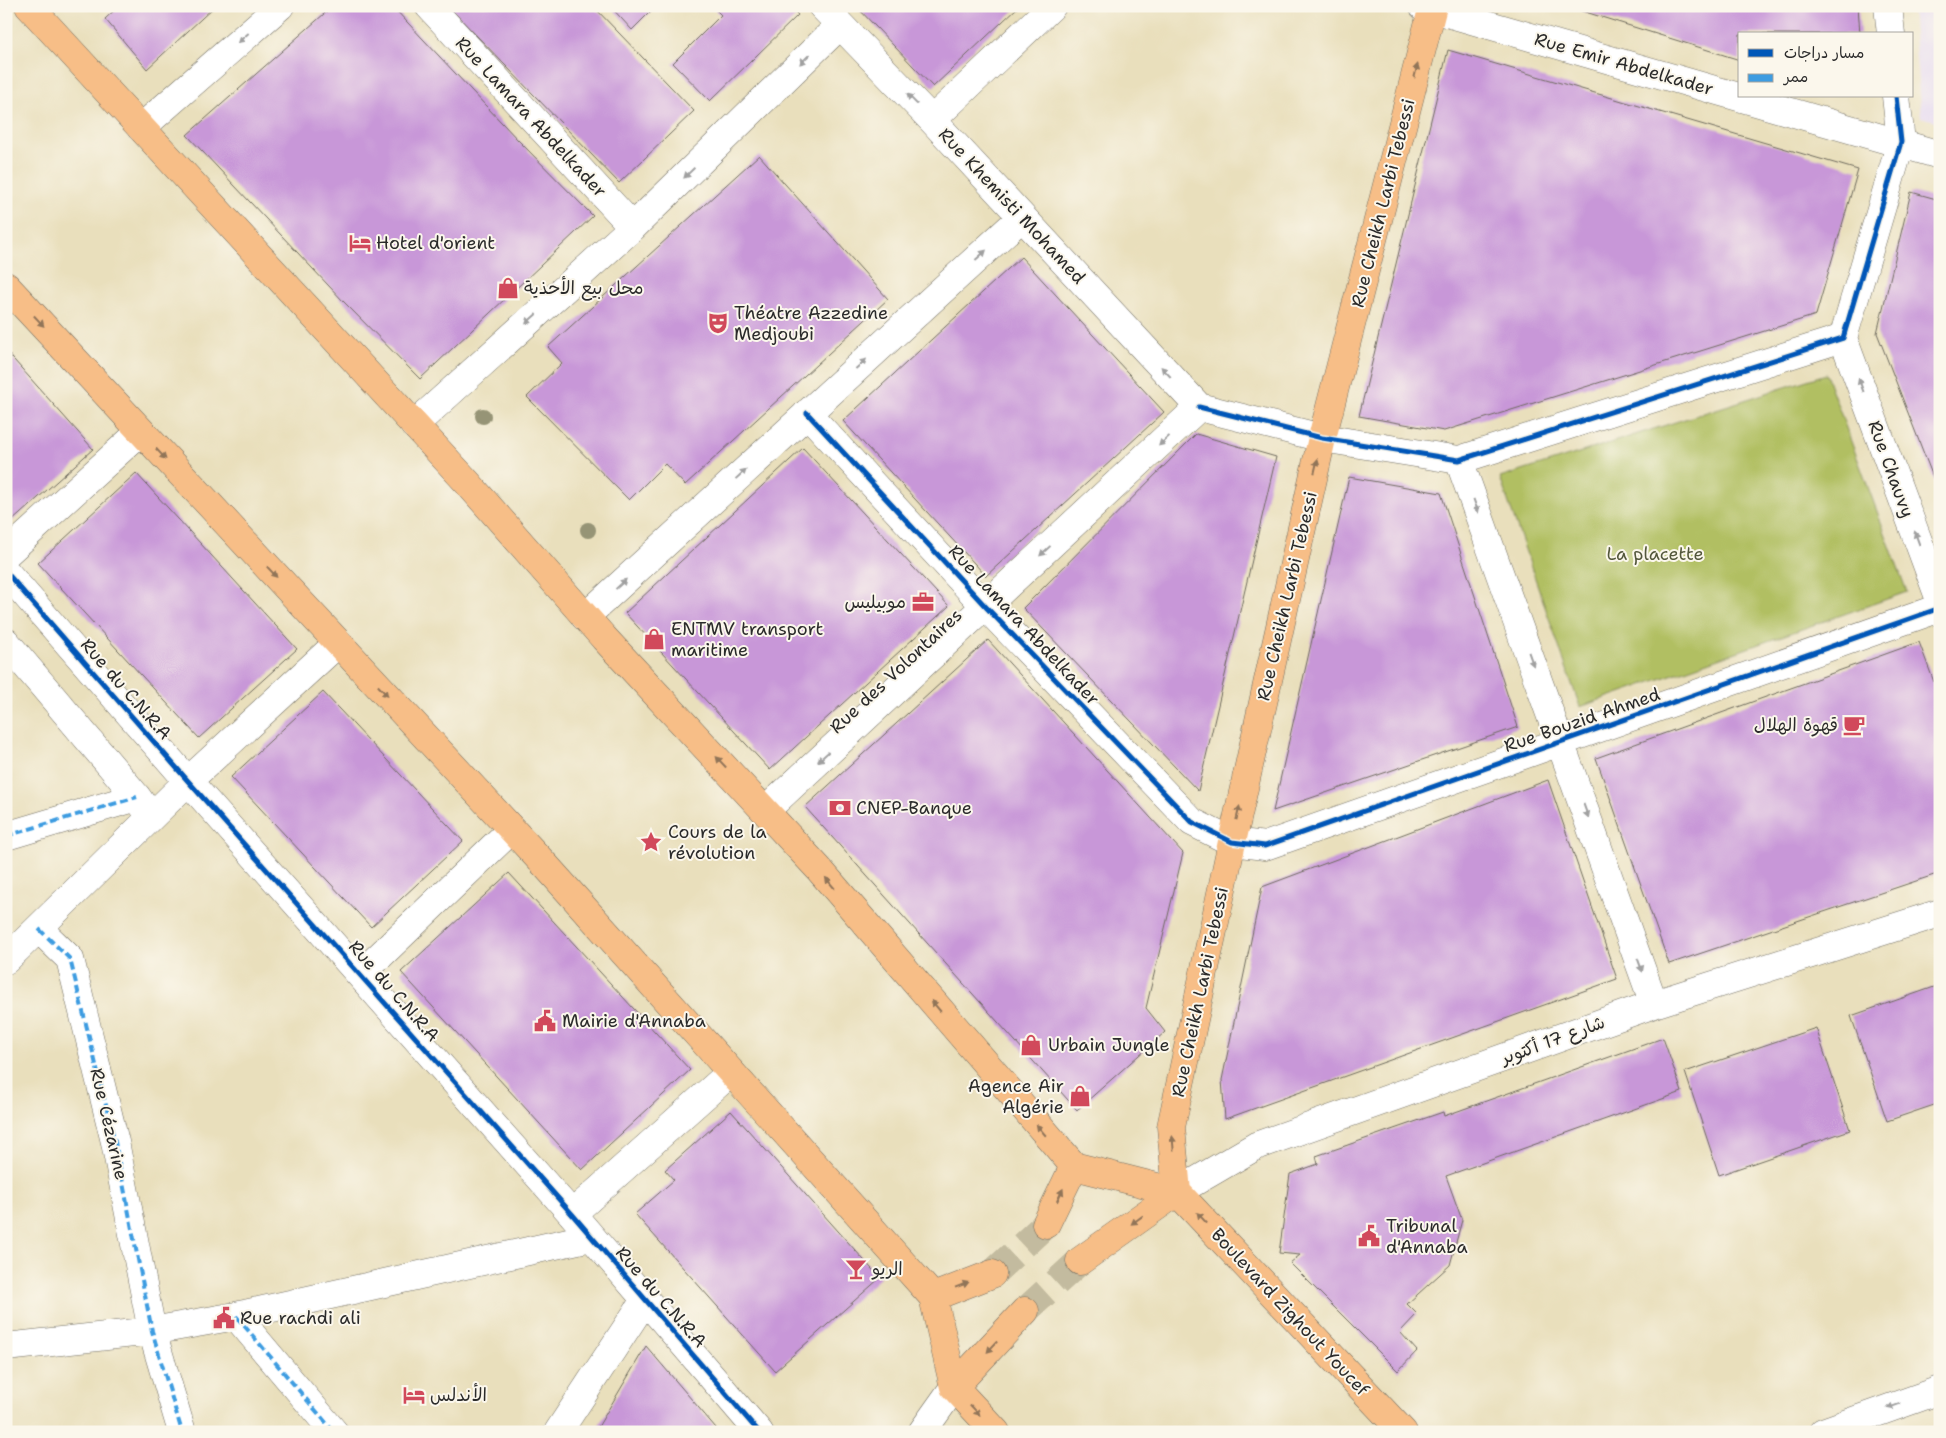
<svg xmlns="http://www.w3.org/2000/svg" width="1946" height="1438" font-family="'Shantell Sans','Playpen Sans Arabic',sans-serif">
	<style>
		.built { fill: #e1d4f3 }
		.green { fill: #b1bf62; stroke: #6e7546 }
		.building { fill: #c897d8 }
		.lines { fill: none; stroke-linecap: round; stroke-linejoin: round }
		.major-tunnel { stroke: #c3bb9f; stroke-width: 28; stroke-dasharray: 28 14; stroke-linecap: butt }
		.minor-casing { stroke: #6e6a5e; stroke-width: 29 }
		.major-casing { stroke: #6e6a5e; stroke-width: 29 }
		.minor { stroke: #fff; stroke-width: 28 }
		.major { stroke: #f7be87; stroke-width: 28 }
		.quiet { stroke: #3d9ce1; stroke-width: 4; stroke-dasharray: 8 4; stroke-linecap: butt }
		.cycleway-casing { stroke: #fbf7ec; stroke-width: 8 }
		.cycleway { stroke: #0057b8; stroke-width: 5 }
		.tree { fill: #969476 }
		.oneway { fill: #a0a0a0 }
		.oneway2 { fill: #917459 }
		.labels { text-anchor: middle; stroke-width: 4; stroke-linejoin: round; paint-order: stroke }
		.street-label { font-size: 18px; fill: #2b2b2b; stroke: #fbf7ec }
		.poi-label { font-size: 18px; fill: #2b2b2b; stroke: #fbf7ec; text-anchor: start }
		.park-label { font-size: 18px; fill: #53573c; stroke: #fbf7ec }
	</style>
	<rect width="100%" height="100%" fill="#fbf7ec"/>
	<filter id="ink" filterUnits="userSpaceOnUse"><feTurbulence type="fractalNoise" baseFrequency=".02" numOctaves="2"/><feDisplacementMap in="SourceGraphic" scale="10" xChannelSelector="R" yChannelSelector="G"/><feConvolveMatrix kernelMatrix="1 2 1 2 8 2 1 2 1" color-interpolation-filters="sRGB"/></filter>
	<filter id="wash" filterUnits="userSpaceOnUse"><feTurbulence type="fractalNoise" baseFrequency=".0096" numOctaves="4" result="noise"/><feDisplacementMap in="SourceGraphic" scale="20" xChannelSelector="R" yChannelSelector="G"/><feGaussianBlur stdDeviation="1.12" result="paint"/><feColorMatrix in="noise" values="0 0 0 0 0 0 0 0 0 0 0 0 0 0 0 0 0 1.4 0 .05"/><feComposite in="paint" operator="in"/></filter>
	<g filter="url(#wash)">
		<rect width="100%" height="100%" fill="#e9dfbc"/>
		<!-- built -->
		<path class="built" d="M1912,6H1940V122L1921,117Z"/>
		<!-- green -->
		<path class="green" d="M1826,374L1907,592L1580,707L1500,478Z"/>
		<g id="blocks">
			<!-- building -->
			<path class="building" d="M119,6H215L147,69L105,19Z
				M333,6H392L518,140L593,216L420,379L344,302L187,135Z
				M448,6H593L694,111L619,183Z
				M610,6H656L632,30Z
				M712,6H790L798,15L710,101L673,63L721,15Z
				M856,6H1019L933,87Z
				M1566,6H1858L1860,34H1740V60Z
				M1448,50L1858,170L1816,315L1444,431L1359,416Z
				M759,155L888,299L685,485L665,464L629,500L527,397L562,363L548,347Z
				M1911,192L1940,200V495L1877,333Z
				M1021,257L1164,412L986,576L843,421Z
				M6,351L93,449L11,522L6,517Z
				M1196,434L1276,457L1198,791L1023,608Z
				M803,448L949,606L770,770L625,613Z
				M136,473L297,649L199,738L38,563Z
				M1349,477L1441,493L1518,727L1273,811Z
				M988,640L1183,853L1146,1008L1165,1032L1077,1110L805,807Z
				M1919,642L1940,698V873L1669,964L1596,758Z
				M323,692L463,841L371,927L231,777Z
				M1548,780L1617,979L1225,1119L1222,1080L1262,887Z
				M509,873L690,1070L582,1170L401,972Z
				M1940,985V1103L1887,1121L1851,1016Z
				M1816,1028L1850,1130L1719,1175L1685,1072Z
				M1663,1038L1682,1092L1446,1176L1462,1220L1450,1265L1407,1304L1417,1314L1400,1332L1417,1351L1398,1371L1290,1263L1300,1255L1279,1253L1290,1174L1318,1164L1316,1156L1443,1112L1444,1116Z
				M731,1111L880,1278L775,1371L635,1214L674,1180L665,1170Z
				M646,1346L716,1428L718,1432H595Z"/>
		</g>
	</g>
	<g filter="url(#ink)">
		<use href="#blocks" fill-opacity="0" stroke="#6e6a5e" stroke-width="1"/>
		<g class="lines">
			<!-- major-tunnel -->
			<path class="major-tunnel" d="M992,1274L1046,1224
				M1025,1311L1080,1261"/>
			<!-- minor casing -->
			<g class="minor-casing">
				<path id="minor" d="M429,6L633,227
					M822,6L932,120L1199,407
					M1423,6L1940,155
					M1888,6L1891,34
					M932,120L1052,6
					M141,128L280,6
					M1843,338L1940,600
					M1199,407L1322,438L1459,460L1843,338L1901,142L1896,96
					M807,413L986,607L1192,822L1232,842L1265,846L1940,608
					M414,425L633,227L840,25
					M1459,460L1654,1004
					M6,554L140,432
					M6,572L188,781L572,1214L759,1432
					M585,617L1022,217
					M6,642L137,797L151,817
					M765,811L1199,407
					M6,836L137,797
					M39,929L70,959L115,1142L152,1331L182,1432
					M6,960L188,781L338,643
					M361,974L511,830
					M1177,1192L1256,1146L1654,1004L1940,913
					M572,1214L730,1073
					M236,1316L334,1432
					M6,1347L152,1331L236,1316L591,1237
					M558,1432L645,1300
					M922,1432L954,1387
					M1823,1432L1940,1390"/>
			</g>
			<!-- major casing -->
			<g class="major-casing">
				<path id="major" d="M29,6L467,482L604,638L818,868L1074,1166L1177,1192
					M6,286L547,867L933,1297L954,1387L996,1432
					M1177,1192L1171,1127L1232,842L1322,438L1433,6
					M1177,1192L1403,1432
					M1046,1224L1074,1166
					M1080,1261L1177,1192
					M933,1297L992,1274
					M954,1387L1025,1311"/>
			</g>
			<!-- minor -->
			<use href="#minor" class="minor"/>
			<!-- major -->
			<use href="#major" class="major"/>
			<!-- quiet -->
			<path class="quiet" d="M6,836L137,797
				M39,929L70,959L115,1142L152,1331L182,1432
				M236,1316L334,1432"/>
			<!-- cycleway casing -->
			<g class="cycleway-casing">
				<path id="cycleway" d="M1199,407L1322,438L1459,460L1843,338L1901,142L1896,96
					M807,413L986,607L1192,822L1232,842L1265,846L1940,608
					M6,572L188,781L572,1214L759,1432"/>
			</g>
			<!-- cycleway -->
			<use href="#cycleway" class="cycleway"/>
		</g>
		<!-- trees -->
		<g class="tree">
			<circle cx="483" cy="416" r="8"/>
			<circle cx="588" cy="530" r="8"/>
		</g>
		<!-- one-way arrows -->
		<defs><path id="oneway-solid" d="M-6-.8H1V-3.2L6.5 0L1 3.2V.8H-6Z" transform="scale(1.25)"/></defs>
		<g class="oneway">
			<use href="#oneway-solid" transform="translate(243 38) rotate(139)"/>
			<use href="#oneway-solid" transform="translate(805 59) rotate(136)"/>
			<use href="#oneway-solid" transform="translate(912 99) rotate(-134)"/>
			<use href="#oneway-solid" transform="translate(689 173) rotate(136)"/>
			<use href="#oneway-solid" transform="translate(981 255) rotate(-42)"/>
			<use href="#oneway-solid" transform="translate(531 319) rotate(138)"/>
			<use href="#oneway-solid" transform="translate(861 364) rotate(-42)"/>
			<use href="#oneway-solid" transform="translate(1166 372) rotate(-133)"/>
			<use href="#oneway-solid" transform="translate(1861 385) rotate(-110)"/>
			<use href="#oneway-solid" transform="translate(1164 441) rotate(137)"/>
			<use href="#oneway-solid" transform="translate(741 474) rotate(-43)"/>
			<use href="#oneway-solid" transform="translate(1476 506) rotate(70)"/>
			<use href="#oneway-solid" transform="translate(1917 538) rotate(-110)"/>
			<use href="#oneway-solid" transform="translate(1045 551) rotate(137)"/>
			<use href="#oneway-solid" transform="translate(621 584) rotate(-43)"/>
			<use href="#oneway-solid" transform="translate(1531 659) rotate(70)"/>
			<use href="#oneway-solid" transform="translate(823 757) rotate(137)"/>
			<use href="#oneway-solid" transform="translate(1586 811) rotate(70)"/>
			<use href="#oneway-solid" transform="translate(1640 965) rotate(70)"/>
			<use href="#oneway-solid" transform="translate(1894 1406) rotate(160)"/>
		</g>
		<g class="oneway2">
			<use href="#oneway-solid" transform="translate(1416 71) rotate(-76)"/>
			<use href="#oneway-solid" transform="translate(39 321) rotate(47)"/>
			<use href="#oneway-solid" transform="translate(161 454) rotate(47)"/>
			<use href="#oneway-solid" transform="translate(1316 466) rotate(-77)"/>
			<use href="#oneway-solid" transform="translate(272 572) rotate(47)"/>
			<use href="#oneway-solid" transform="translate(383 691) rotate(47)"/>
			<use href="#oneway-solid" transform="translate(721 762) rotate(-133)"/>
			<use href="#oneway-solid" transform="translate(1238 813) rotate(-77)"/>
			<use href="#oneway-solid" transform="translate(830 883) rotate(-130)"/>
			<use href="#oneway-solid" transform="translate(936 1006) rotate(-130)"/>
			<use href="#oneway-solid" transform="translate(1041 1130) rotate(-130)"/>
			<use href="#oneway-solid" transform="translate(1173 1143) rotate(-95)"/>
			<use href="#oneway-solid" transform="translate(1060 1195) rotate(-65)"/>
			<use href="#oneway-solid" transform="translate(1202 1218) rotate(-133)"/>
			<use href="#oneway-solid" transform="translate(1137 1220) rotate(144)"/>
			<use href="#oneway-solid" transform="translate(962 1285) rotate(-21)"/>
			<use href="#oneway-solid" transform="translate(992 1347) rotate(133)"/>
			<use href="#oneway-solid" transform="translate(975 1410) rotate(47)"/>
		</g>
	</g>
	<!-- icons -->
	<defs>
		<g id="hotel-bare" transform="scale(1.725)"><path d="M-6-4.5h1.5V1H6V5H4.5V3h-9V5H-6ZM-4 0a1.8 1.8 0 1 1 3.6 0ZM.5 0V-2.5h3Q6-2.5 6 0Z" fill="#d1495b" stroke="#fbf7ec" stroke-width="2.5" paint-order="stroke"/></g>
		<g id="shop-bare" transform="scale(1.725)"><path d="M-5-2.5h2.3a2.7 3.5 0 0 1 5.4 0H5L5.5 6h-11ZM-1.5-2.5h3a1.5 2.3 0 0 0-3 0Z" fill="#d1495b" stroke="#fbf7ec" stroke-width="2.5" paint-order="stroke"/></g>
		<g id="theatre-bare" transform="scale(1.725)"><path d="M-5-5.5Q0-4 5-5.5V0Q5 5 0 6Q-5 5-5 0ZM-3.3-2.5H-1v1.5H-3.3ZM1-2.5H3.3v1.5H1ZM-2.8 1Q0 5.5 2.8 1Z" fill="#d1495b" stroke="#fbf7ec" stroke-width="2.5" paint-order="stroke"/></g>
		<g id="office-bare" transform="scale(1.725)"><path d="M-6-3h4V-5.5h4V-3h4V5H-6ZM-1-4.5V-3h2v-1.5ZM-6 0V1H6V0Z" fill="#d1495b" stroke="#fbf7ec" stroke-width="2.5" paint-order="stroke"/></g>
		<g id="cafe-bare" transform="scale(1.725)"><path d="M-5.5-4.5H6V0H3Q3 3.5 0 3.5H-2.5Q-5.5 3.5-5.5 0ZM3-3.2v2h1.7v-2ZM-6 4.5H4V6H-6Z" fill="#d1495b" stroke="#fbf7ec" stroke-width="2.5" paint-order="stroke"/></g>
		<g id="bank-bare" transform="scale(1.725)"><path d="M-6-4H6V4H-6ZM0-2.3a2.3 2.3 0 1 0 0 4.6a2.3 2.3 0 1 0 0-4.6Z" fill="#d1495b" stroke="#fbf7ec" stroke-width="2.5" paint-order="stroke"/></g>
		<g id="sight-bare" transform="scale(1.725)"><path d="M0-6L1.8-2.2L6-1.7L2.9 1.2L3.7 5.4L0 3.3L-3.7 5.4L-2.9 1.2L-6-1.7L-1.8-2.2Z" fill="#d1495b" stroke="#fbf7ec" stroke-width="2.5" paint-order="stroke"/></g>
		<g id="civic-bare" transform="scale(1.725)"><path d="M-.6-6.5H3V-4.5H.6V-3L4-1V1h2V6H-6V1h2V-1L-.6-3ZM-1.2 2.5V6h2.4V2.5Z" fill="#d1495b" stroke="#fbf7ec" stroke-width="2.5" paint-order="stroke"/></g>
		<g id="bar-bare" transform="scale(1.725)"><path d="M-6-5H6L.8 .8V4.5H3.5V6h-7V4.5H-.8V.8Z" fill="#d1495b" stroke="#fbf7ec" stroke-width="2.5" paint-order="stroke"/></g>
	</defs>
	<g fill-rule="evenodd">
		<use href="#hotel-bare" x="360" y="243"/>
		<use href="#shop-bare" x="508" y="288"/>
		<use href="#theatre-bare" x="718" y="323"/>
		<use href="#office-bare" x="923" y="602"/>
		<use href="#shop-bare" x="654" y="639"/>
		<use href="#cafe-bare" x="1854" y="725"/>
		<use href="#bank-bare" x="840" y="808"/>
		<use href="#sight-bare" x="651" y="842"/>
		<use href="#civic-bare" x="545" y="1021"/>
		<use href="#shop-bare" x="1031" y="1045"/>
		<use href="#shop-bare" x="1080" y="1096"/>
		<use href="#civic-bare" x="1369" y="1236"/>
		<use href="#bar-bare" x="856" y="1269"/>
		<use href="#civic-bare" x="224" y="1318"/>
		<use href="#hotel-bare" x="414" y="1395"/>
	</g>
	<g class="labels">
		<!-- street labels -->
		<g class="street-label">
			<text transform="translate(1624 64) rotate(16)" y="6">Rue Emir Abdelkader</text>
			<text transform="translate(531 117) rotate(47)" y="6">Rue Lamara Abdelkader</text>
			<text transform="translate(1383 203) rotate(-76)" y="6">Rue Cheikh Larbi Tebessi</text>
			<text transform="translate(1012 206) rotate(47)" y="6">Rue Khemisti Mohamed</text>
			<text transform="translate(1891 469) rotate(70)" y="6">Rue Chauvy</text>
			<text transform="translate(1287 596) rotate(-77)" y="6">Rue Cheikh Larbi Tebessi</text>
			<text transform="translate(1024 625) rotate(47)" y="6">Rue Lamara Abdelkader</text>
			<text transform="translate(896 671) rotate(-43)" y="6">Rue des Volontaires</text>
			<text transform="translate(126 689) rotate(49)" y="6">Rue du C.N.R.A</text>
			<text transform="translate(1582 720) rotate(-19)" y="6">Rue Bouzid Ahmed</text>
			<text transform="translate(394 991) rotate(49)" y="6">Rue du C.N.R.A</text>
			<text transform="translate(1200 992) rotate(-78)" y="6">Rue Cheikh Larbi Tebessi</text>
			<text transform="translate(1553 1040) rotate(-20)" y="6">شارع 17 أكتوبر</text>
			<text transform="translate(109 1124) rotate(77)" y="6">Rue Cézarine</text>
			<text transform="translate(661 1297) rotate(49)" y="6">Rue du C.N.R.A</text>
			<text transform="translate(1290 1312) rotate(47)" y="6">Boulevard Zighout Youcef</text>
		</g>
		<!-- poi labels -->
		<g class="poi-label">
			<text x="376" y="249">Hotel d'orient</text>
			<text x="524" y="294">محل بيع الأحذية</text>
			<text x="734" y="319">Théatre Azzedine<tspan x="734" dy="21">Medjoubi</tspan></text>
			<text x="906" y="608" text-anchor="end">موبيليس</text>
			<text x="671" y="635">ENTMV transport<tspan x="671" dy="21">maritime</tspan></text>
			<text x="1838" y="731" text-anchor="end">قهوة الهلال</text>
			<text x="856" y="814">CNEP-Banque</text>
			<text x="668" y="838">Cours de la<tspan x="668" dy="21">révolution</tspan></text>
			<text x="562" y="1027">Mairie d'Annaba</text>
			<text x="1048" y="1051">Urbain Jungle</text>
			<text x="1064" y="1092" text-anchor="end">Agence Air<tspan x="1064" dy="21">Algérie</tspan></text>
			<text x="1386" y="1232">Tribunal<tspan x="1386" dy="21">d'Annaba</tspan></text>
			<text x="872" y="1275">الريو</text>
			<text x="240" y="1324">Rue rachdi ali</text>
			<text x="430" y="1401">الأندلس</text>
		</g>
		<!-- park labels -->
		<g class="park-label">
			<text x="1655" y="560">La placette</text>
		</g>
	</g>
	<!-- margin -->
	<rect width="1946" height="1438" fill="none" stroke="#fbf7ec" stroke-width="25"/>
	<!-- legend -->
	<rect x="1738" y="32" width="175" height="65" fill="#fbf7ec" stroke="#a8a59f"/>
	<rect x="1748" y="49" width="25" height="8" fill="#0057b8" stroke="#a8a59f"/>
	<text x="1784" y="58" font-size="15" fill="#2b2b2b">مسار دراجات</text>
	<rect x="1748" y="74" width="25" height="8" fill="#3d9ce1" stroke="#a8a59f"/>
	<text x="1784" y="82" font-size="15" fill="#2b2b2b">ممر</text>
</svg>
